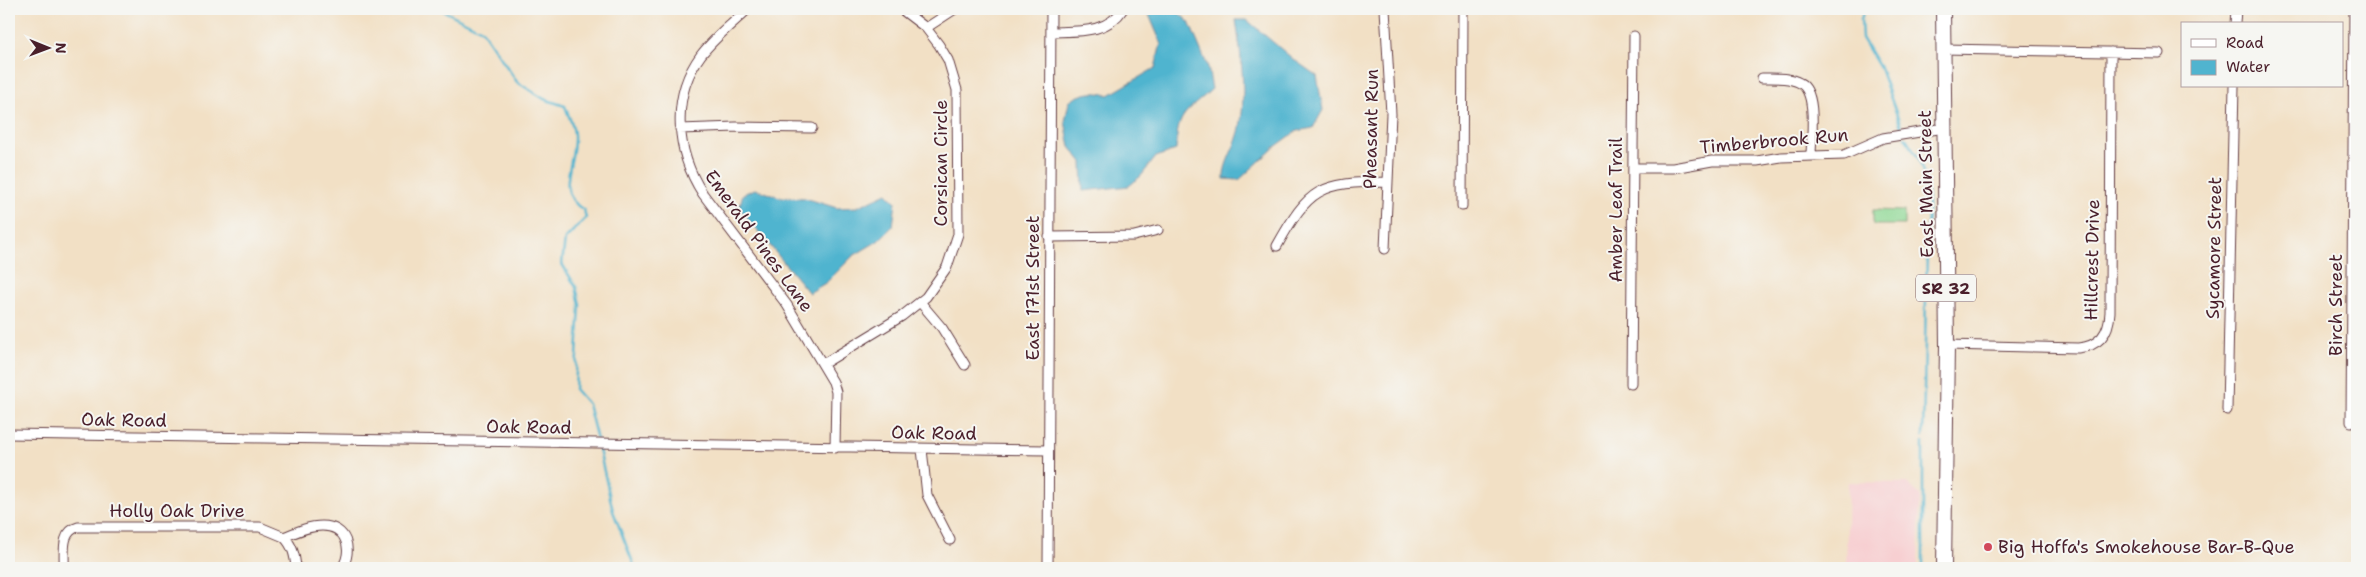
<svg xmlns="http://www.w3.org/2000/svg" width="2366" height="577" font-family="'Shantell Sans',sans-serif">
	<style>
		.built { fill: #f7cfd1 }
		.green { fill: #8ed894; stroke: #6c7c60 }
		.water { fill: #50b4cf; stroke: #4d6a7d }
		.lines { fill: none; stroke-linecap: round; stroke-linejoin: round }
		.stream { stroke: #50b4cf; stroke-width: 2.5 }
		.minor-casing { stroke: #633c42; stroke-width: 11 }
		.primary-casing { stroke: #633c42; stroke-width: 16 }
		.minor { stroke: #fff; stroke-width: 9 }
		.primary { stroke: #fff; stroke-width: 14 }
		.poi-dot { fill: #d1495b; stroke: #f6f6f2; stroke-width: 2 }
		.labels { text-anchor: middle; stroke-width: 4; stroke-linejoin: round; paint-order: stroke }
		.shield { fill: #f6f6f2; stroke: #7e6067; stroke-width: 1 }
		.shield-label { font-size: 16px; font-weight: bold; fill: #4a1f2b }
		.street-label { font-size: 18px; fill: #4a1f2b; stroke: #f6f6f2 }
		.poi-label { font-size: 18px; fill: #4a1f2b; stroke: #f6f6f2; text-anchor: start }
	</style>
	<rect width="100%" height="100%" fill="#f6f6f2"/>
	<filter id="ink" filterUnits="userSpaceOnUse"><feTurbulence type="fractalNoise" baseFrequency=".02" numOctaves="2"/><feDisplacementMap in="SourceGraphic" scale="10" xChannelSelector="R" yChannelSelector="G"/><feConvolveMatrix kernelMatrix="1 2 1 2 8 2 1 2 1" color-interpolation-filters="sRGB"/></filter>
	<filter id="wash" filterUnits="userSpaceOnUse"><feTurbulence type="fractalNoise" baseFrequency=".0096" numOctaves="4" result="noise"/><feDisplacementMap in="SourceGraphic" scale="20" xChannelSelector="R" yChannelSelector="G"/><feGaussianBlur stdDeviation="1.12" result="paint"/><feColorMatrix in="noise" values="0 0 0 0 0 0 0 0 0 0 0 0 0 0 0 0 0 1.4 0 .05"/><feComposite in="paint" operator="in"/></filter>
	<g filter="url(#wash)">
		<rect width="100%" height="100%" fill="#f2e0c5"/>
		<!-- built -->
		<path class="built" d="M1848,482L1907,483L1920,495L1918,568H1846Z"/>
		<!-- green -->
		<path class="green" d="M1873,210L1904,211V225H1873Z"/>
		<!-- water -->
		<path class="water" d="M1149,9H1174L1189,22L1208,67L1212,89C1187,113 1177,111 1176,150L1156,157L1141,176L1129,186L1083,191L1082,162L1070,147L1065,121L1069,102C1082,92 1094,91 1109,95L1155,68L1161,43L1147,10Z
			M1236,20H1247L1293,59L1317,76L1323,110L1313,128L1297,131L1275,147L1239,180L1224,179C1223,163 1235,148 1239,132C1247,97 1241,55 1236,20Z
			M755,189L780,197L805,198L837,208L857,207L887,193L896,202L893,226L878,241L853,256L827,282L809,293L739,208L743,194Z"/>
		<g class="lines">
			<!-- stream -->
			<path class="stream" d="M440,9L482,30L517,82L544,99L565,106C568,115 574,126 574,135C576,163 553,192 584,210L586,218L565,239L562,264L576,287L580,305L575,389L588,404L597,440
				M1865,9L1861,19L1862,38L1880,68L1903,132
				M1905,137L1919,159L1926,182L1928,206L1923,436
				M1923,442V568
				M598,445L613,511L635,568"/>
		</g>
	</g>
	<g filter="url(#ink)">
		<g class="lines">
			<!-- minor casing -->
			<g class="minor-casing">
				<path id="minor" d="M748,9C732,24 714,38 701,55C670,97 676,152 703,194L787,305L833,382L836,392L835,448
					M2235,24L2236,9
					M926,28L955,9
					M1051,32C1078,31 1107,34 1123,9
					M1943,49L2159,53
					M1762,78C1774,78 1789,77 1800,83C1818,92 1811,139 1811,156
					M680,129L736,127L812,128
					M1633,168H1673L1712,161H1757L1781,157L1844,155L1883,138L1944,128
					M1462,206L1463,9
					M1049,237L1134,236L1158,230
					M1277,246C1309,188 1320,182 1387,182
					M1385,249L1391,114L1385,9
					M920,302L942,328L965,365
					M1947,345L2078,348C2100,346 2109,333 2110,312L2111,52
					M823,364L902,316L926,297L947,267L958,234L957,90L948,60L939,45L926,28L901,9
					M1631,384L1634,36
					M2227,410L2234,86
					M2351,422L2354,9
					M9,434L1048,450
					M922,449L927,495L950,540
					M64,568C65,553 60,532 78,527H260L284,537
					M296,568C295,556 293,546 284,537C296,532 309,526 322,526C347,526 353,550 342,568
					M1048,568L1051,9"/>
			</g>
			<!-- primary casing -->
			<g class="primary-casing">
				<path id="primary" d="M1943,9L1947,345L1944,568"/>
			</g>
			<!-- minor -->
			<use href="#minor" class="minor"/>
			<!-- primary -->
			<use href="#primary" class="primary"/>
		</g>
	</g>
	<!-- markers -->
	<circle class="poi-dot" cx="1988" cy="547" r="5"/>
	<g class="labels">
		<!-- shield labels -->
		<rect class="shield" x="1916" y="274.5" width="60" height="27" rx="4"/>
		<g class="shield-label">
			<text x="1946" y="294">SR 32</text>
		</g>
		<!-- street labels -->
		<g class="street-label">
			<text transform="translate(1371 129) rotate(-89)" y="6">Pheasant Run</text>
			<text transform="translate(1774 141) rotate(-5)" y="6">Timberbrook Run</text>
			<text transform="translate(941 163) rotate(-90)" y="6">Corsican Circle</text>
			<text transform="translate(1926 184) rotate(-91)" y="6">East Main Street</text>
			<text transform="translate(1616 210) rotate(-90)" y="6">Amber Leaf Trail</text>
			<text transform="translate(759 241) rotate(54)" y="6">Emerald Pines Lane</text>
			<text transform="translate(2214 248) rotate(-89)" y="6">Sycamore Street</text>
			<text transform="translate(2092 260) rotate(-89)" y="6">Hillcrest Drive</text>
			<text transform="translate(1033 288) rotate(-90)" y="6">East 171st Street</text>
			<text transform="translate(2336 305) rotate(-90)" y="6">Birch Street</text>
			<text transform="translate(124 420) rotate(1)" y="6">Oak Road</text>
			<text transform="translate(529 427) rotate(1)" y="6">Oak Road</text>
			<text transform="translate(934 433) rotate(1)" y="6">Oak Road</text>
			<text x="177" y="517">Holly Oak Drive</text>
		</g>
		<!-- poi labels -->
		<g class="poi-label">
			<text x="1998" y="553">Big Hoffa's Smokehouse Bar-B-Que</text>
		</g>
	</g>
	<!-- margin -->
	<rect width="2366" height="577" fill="none" stroke="#f6f6f2" stroke-width="30"/>
	<!-- legend -->
	<rect x="2181" y="22" width="162" height="65" fill="#f6f6f2" stroke="#b1a0a2"/>
	<rect x="2191" y="39" width="25" height="8" fill="#ffffff" stroke="#b1a0a2"/>
	<text x="2226" y="48" font-size="15" fill="#4a1f2b">Road</text>
	<rect x="2191" y="60" width="25" height="15" fill="#50b4cf" stroke="#b1a0a2"/>
	<text x="2226" y="72" font-size="15" fill="#4a1f2b">Water</text>
	<!-- north arrow -->
	<g transform="translate(48 48) rotate(91)" stroke="#f6f6f2" stroke-width="4" paint-order="stroke">
	<path d="M0-4L9 19L0 12L-9 19Z" fill="#4a1f2b"/>
	<text y="-8" font-size="14" font-weight="bold" text-anchor="middle" fill="#4a1f2b">N</text>
	</g>
</svg>
